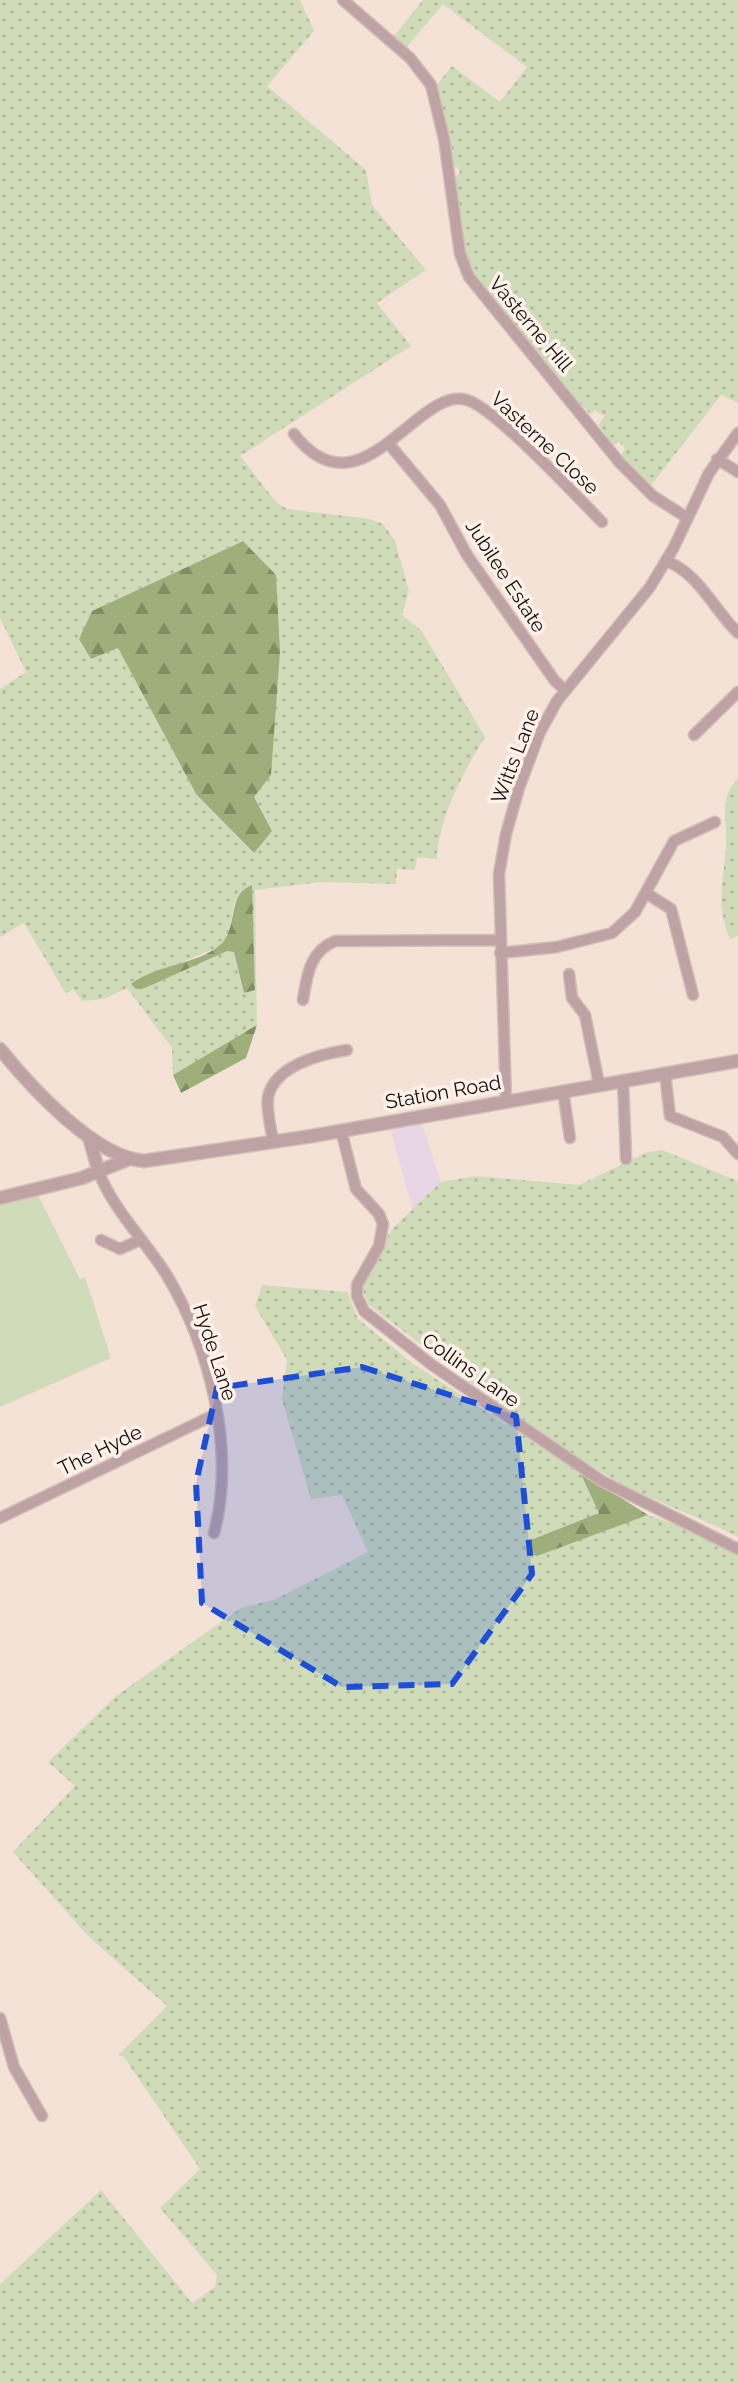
<svg xmlns="http://www.w3.org/2000/svg" width="738" height="2383" font-family="Raleway,sans-serif">
	<style>
		.commercial { fill: #e8d6e7 }
		.grass { fill: url(#grass-dots); fill-rule: evenodd }
		.forest { fill: url(#forest-firs) }
		.green { fill: #d0dbb9 }
		.lines { fill: none; stroke-linecap: round; stroke-linejoin: round }
		.minor-casing { stroke: #d1c0b7; stroke-width: 13 }
		.tertiary-casing { stroke: #d1c0b7; stroke-width: 15 }
		.minor { stroke: #bea2a4; stroke-width: 10 }
		.tertiary { stroke: #bea2a4; stroke-width: 12 }
		.marked { fill: #1d4ed8; fill-opacity: 0.2; stroke: #1d4ed8; stroke-width: 6; stroke-dasharray: 16 10; stroke-linejoin: round }
		.labels { text-anchor: middle; stroke-width: 7; stroke-linejoin: round; paint-order: stroke }
		.street-label { font-size: 20px; fill: #16100c; stroke: #fdf1ea }
	</style>
	<defs>
		<pattern id="grass-dots" width="8" height="8" patternUnits="userSpaceOnUse" patternTransform="scale(2)"><rect width="8" height="8" fill="#d0dbb9"/><path d="M2 2h.1M6 6h.1" fill="none" stroke="#b2bb9e" stroke-width="1.8" stroke-linecap="round"/></pattern>
		<pattern id="forest-firs" width="22" height="20" patternUnits="userSpaceOnUse" patternTransform="scale(2)"><rect width="22" height="20" fill="#9faf7b"/><path d="M5 1l3.5 6h-7zM16 11l3.5 6h-7z" fill="#818d63"/></pattern>
	</defs>
	<rect width="100%" height="100%" fill="#f5e2d7"/>
	<!-- commercial -->
	<path class="commercial" d="M421,1121L441,1182L413,1211L390,1128Z"/>
	<!-- grass -->
	<path class="grass" d="M0,0H300L314,31L267,86L366,170L372,205L426,270L377,303L411,346L240,456L276,502L287,509L370,519L383,524L395,541L409,591L402,615L421,630L485,737C464,770 438,820 437,859L417,857L415,870L397,869L396,884L322,882L255,890L257,1025L173,1075L172,1048L127,988L104,999L82,1001L73,989L66,994L24,923L0,937V689L26,672L0,618ZM242,541L276,575L253,797L254,853L196,794L118,648L91,658L79,639L92,611ZM251,885L255,990L244,993L234,952L226,951L145,988L132,984L218,947L229,935L234,904Z
		M423,0H738V403L721,395L649,488L621,457L625,448L619,442L613,446L599,425L604,416L595,410L590,414C554,374 478,302 465,252C458,228 457,202 453,178L460,173L458,168L451,165L436,86L452,66L500,102L527,67L443,4L406,48L394,36Z
		M738,778V936L730,939C712,897 728,871 726,831C725,810 722,795 738,778Z
		M662,1150L738,1181V1537C693,1514 644,1498 601,1472C518,1423 445,1362 369,1305L362,1289L365,1274L393,1228L441,1182L475,1176L579,1185L648,1152Z
		M262,1285L347,1292L358,1319L412,1363L580,1472L599,1512L578,1539L648,1515L684,1528L738,1555V2383H0V2284L101,2190L192,2303L215,2287L217,2275L160,2208L200,2169L124,2057L118,2055L167,2006L89,1937L13,1852L75,1786L48,1762L116,1696L241,1608L276,1599L368,1552L342,1495L311,1499L282,1399L287,1360L255,1306Z"/>
	<!-- forest -->
	<path class="forest" d="M243,541L276,575L280,651L271,775L254,797L272,831L254,853L196,794L118,648L91,659L79,639L92,611Z
		M252,885L255,990L244,993L234,952L227,951L145,988L136,989L131,984C156,964 200,965 222,943C238,927 227,894 252,885Z
		M257,1025L246,1058L181,1093L173,1075Z
		M580,1472L648,1515L537,1556L527,1553L531,1540L599,1513Z"/>
	<!-- green -->
	<path class="green" d="M38,1195L80,1279L85,1277L111,1358L0,1407V1205Z"/>
	<g class="lines">
		<!-- minor casing -->
		<g class="minor-casing">
			<path id="minor" d="M343,0L410,58L431,85L444,139L460,254L469,277L620,463L653,496L686,517
				M294,434C361,520 417,385 467,400C495,408 578,498 602,522
				M389,444L440,505L467,555L555,681L565,690
				M717,459L738,472
				M666,561C699,573 713,609 738,633
				M694,735L738,692
				M646,893L671,909L693,995
				M500,953L557,947L612,933L635,912L674,841L715,822
				M569,974L572,998L585,1015L599,1084
				M303,1000C307,976 309,952 335,941L499,940
				M665,1073L670,1116L723,1137L738,1154
				M623,1080L626,1159
				M563,1091L570,1138
				M506,1101L499,874L506,834L519,788L540,732L557,701L650,587L674,547L709,473L738,433
				M341,1130L356,1189L379,1214L383,1224L379,1246L357,1285V1296L364,1311L432,1365L602,1481L738,1549
				M273,1141C271,1128 266,1110 268,1097C275,1065 321,1054 347,1050
				M99,1173C115,1212 144,1239 166,1274C210,1347 236,1450 214,1533
				M101,1240L120,1249L140,1240
				M0,1518L216,1414
				M0,2018L14,2067L42,2116"/>
		</g>
		<!-- tertiary casing -->
		<g class="tertiary-casing">
			<path id="tertiary" d="M0,1049C30,1086 94,1157 144,1161L312,1136L738,1061
				M89,1137L99,1173
				M0,1198L82,1178L129,1159"/>
		</g>
		<!-- minor -->
		<use href="#minor" class="minor"/>
		<!-- tertiary -->
		<use href="#tertiary" class="tertiary"/>
	</g>
	<!-- marked area -->
	<path class="marked" d="M362,1367L516,1416L532,1574L452,1684L342,1687L202,1603L196,1483L217,1388Z"/>
	<g class="labels">
		<!-- street labels -->
		<g class="street-label">
			<text transform="translate(531 324) rotate(50)" y="7">Vasterne Hill</text>
			<text transform="translate(545 443) rotate(43)" y="7">Vasterne Close</text>
			<text transform="translate(506 576) rotate(57)" y="7">Jubilee Estate</text>
			<text transform="translate(515 756) rotate(-69)" y="7">Witts Lane</text>
			<text transform="translate(443 1092) rotate(-10)" y="7">Station Road</text>
			<text transform="translate(215 1352) rotate(72)" y="7">Hyde Lane</text>
			<text transform="translate(471 1370) rotate(35)" y="7">Collins Lane</text>
			<text transform="translate(100 1450) rotate(-26)" y="7">The Hyde</text>
		</g>
	</g>
</svg>
